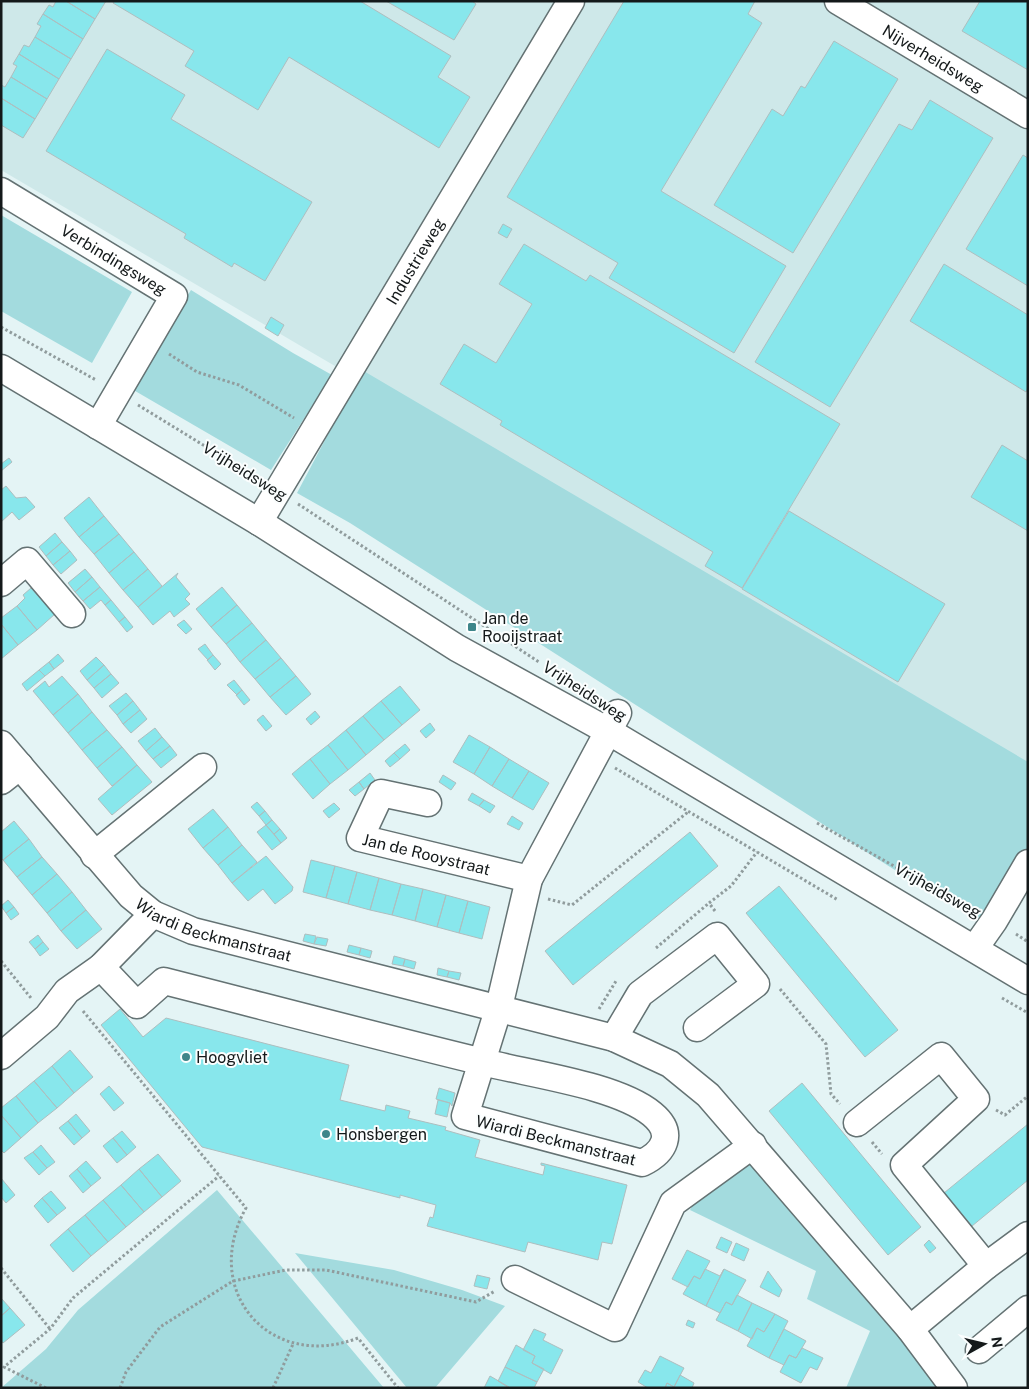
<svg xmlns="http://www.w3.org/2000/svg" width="1029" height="1389" font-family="'Public Sans',sans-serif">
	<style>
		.built { fill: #cee8e9 }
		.green { fill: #a3dbde }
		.building { fill: #88e7ec; stroke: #aebebf }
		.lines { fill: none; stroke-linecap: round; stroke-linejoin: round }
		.minor-casing { stroke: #647273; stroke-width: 29 }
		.path { stroke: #909c9d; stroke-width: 3; stroke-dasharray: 2.5 2.5; stroke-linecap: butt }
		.minor { stroke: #fff; stroke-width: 26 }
		.poi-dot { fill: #3e868a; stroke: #fbfefe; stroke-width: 2 }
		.labels { text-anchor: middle; stroke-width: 4; stroke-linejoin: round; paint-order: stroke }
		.street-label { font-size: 16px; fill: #14191a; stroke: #fbfefe }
		.poi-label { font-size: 16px; fill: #14191a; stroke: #fbfefe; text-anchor: start }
	</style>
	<rect width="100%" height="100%" fill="#e4f4f5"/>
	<!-- built -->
	<path class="built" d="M1,1H1028V773L1,170Z"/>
	<!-- green -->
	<path class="green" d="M1,215L132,292L92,363L1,311Z
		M191,290L293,353L332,375L271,470L130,388Z
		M362,370L1028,762V850L986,924L898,872L350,523L297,493Z
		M758,1157L944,1388H846L870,1331L807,1299L816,1271L690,1210L694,1203Z
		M217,1190L384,1388H1L46,1349L78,1310Z
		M295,1253L394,1270L462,1290L505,1306L435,1388H407Z"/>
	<!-- building -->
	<path class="building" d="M56,1H66L95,19L83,39L43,14L49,5L53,7Z
		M66,1H106L95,19Z
		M114,1H360L451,56L438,77L470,97L439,148L289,57L258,110L185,66L194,51L113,3Z
		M386,1H472L476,4L454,40Z
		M624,1H755L748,14L762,23L661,191L786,266L734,353L609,278L618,263L507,197Z
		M980,1H1028V70L962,31Z
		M43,14L83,39L71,59L35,37L41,26L37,24Z
		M35,37L71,59L59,79L19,54L24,45L29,47Z
		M834,41L898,79L793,253L714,205L772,109L783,116L801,86L805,88Z
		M107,49L185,95L171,119L312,202L265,281L234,263L232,267L184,238L186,234L46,151Z
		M19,54L59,79L47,99L11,77L17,66L13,64Z
		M11,77L47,99L35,119L1,98V85L5,87Z
		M1,98L35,119L23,138L1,125Z
		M930,100L993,138L830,407L755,362L899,124L912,130Z
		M1023,155L1028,158V286L966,249Z
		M503,224L512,229L507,238L498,233Z
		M524,244L586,281L590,275L840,424L742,588L705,566L713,552L500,425L502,421L440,384L464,344L496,363L532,304L499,284Z
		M944,264L1028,315V388L1026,392L910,321Z
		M271,317L284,325L278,336L265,328Z
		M1002,445L1028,461V531L971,497Z
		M9,458L12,462L1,471V464Z
		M6,486L16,498L26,497L35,507L19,520L12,512L1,522V490Z
		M89,497L104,516L79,537L64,518Z
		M789,511L945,604L898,682L742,589Z
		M104,516L119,534L94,554L79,537Z
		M55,533L62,542L46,556L39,547Z
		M119,534L134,552L109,573L94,554Z
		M62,542L70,551L53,565L46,556Z
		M70,551L77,560L61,574L53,565Z
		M134,552L148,569L123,590L109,573Z
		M85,569L92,577L75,592L68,583Z
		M148,569L162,586L138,607L123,590Z
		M178,573L176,577L190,594L185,599L190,604L174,617L170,611L153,625L138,607Z
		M92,577L100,587L83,601L75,592Z
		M100,587L111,600L105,605L101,600L90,609L83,601Z
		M222,587L237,605L211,627L196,609Z
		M31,588L55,614L37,630L17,606L25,598L23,595Z
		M111,600L125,617L119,622L105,605Z
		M237,605L252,623L226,644L211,627Z
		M17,606L37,630L18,645L1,624V618Z
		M125,617L133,627L127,632L119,622Z
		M184,620L192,629L186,634L177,625Z
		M252,623L266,640L240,662L226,644Z
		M1,624L18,645L1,659Z
		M266,640L281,658L255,679L240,662Z
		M205,644L213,655L208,660L198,649Z
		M58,654L64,661L54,669L49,662Z
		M213,655L221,664L215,670L207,660Z
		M96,657L104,665L87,680L80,671Z
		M281,658L296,676L270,697L255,679Z
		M49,662L54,669L45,676L39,670Z
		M104,665L111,674L94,688L87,680Z
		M39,670L45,676L27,691L22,684Z
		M111,674L119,683L102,698L94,688Z
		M62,676L78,694L53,715L33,691L45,681L49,687Z
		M296,676L311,694L286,715L270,697Z
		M234,680L242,690L237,695L227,685Z
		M400,686L420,710L402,725L381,701Z
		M242,690L250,700L244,705L236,695Z
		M126,693L133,701L117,715L109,706Z
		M78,694L92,712L68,733L53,715Z
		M133,701L140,710L123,724L117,715Z
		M381,701L402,725L384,740L363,716Z
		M140,710L147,719L131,733L123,724Z
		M315,711L320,717L311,725L306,719Z
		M92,712L107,730L82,750L68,733Z
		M263,715L272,726L266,731L257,720Z
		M363,716L384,740L366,755L346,730Z
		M430,723L435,730L426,738L420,731Z
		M155,728L162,737L146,751L138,741Z
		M107,730L122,747L97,768L82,750Z
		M346,730L366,755L348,770L328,745Z
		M469,735L490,747L474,774L453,762Z
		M162,737L170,746L153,759L146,751Z
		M405,744L410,750L400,759L394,753Z
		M328,745L348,770L330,784L310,759Z
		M170,746L177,755L161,768L153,759Z
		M122,747L137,765L112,786L97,768Z
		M490,747L509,759L492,786L474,774Z
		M394,753L400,759L390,767L385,761Z
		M310,759L330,784L313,799L292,774Z
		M509,759L529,771L512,798L492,786Z
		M137,765L152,782L112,815L98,799Z
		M529,771L549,783L533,810L512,798Z
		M370,773L375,780L364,789L359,782Z
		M443,775L456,783L451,790L439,782Z
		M359,782L364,789L355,796L349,790Z
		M472,793L484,800L479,806L468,800Z
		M484,800L495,806L490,813L479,806Z
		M257,802L265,811L259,816L251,807Z
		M334,803L340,809L329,818L323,811Z
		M213,809L228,827L203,848L188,829Z
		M265,811L272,820L266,825L259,816Z
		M512,816L523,823L519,830L507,824Z
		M272,820L280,829L274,834L266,825Z
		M14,821L29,839L3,860L1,858V832Z
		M266,825L281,843L272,850L257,832Z
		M228,827L242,845L218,865L203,848Z
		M280,829L287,838L281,843L274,834Z
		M690,832L718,866L573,985L545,951Z
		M29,839L42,857L17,877L3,860Z
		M242,845L257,862L232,883L218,865Z
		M266,856L293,887L292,891L275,904L263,889L248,901L232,883Z
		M42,857L57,874L32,895L17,877Z
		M311,860L335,866L326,898L303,892Z
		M335,866L357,872L348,904L326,898Z
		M357,872L379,878L370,910L348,904Z
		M57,874L72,892L47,913L32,895Z
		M379,878L401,884L392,915L370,910Z
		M401,884L423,889L415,921L392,915Z
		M779,886L898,1030L865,1057L746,913Z
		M423,889L446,895L437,927L415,921Z
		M72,892L86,910L61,931L47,913Z
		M446,895L468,901L459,933L437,927Z
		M8,900L14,907L6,913L1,906Z
		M468,901L490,907L482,939L459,933Z
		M14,907L19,914L11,920L6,913Z
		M86,910L102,929L77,949L61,931Z
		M305,934L316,936L314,944L303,941Z
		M38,935L43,942L35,949L29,942Z
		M317,937L328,939L326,946L314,944Z
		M43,942L49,949L40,956L35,949Z
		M349,945L361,948L359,955L347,952Z
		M361,948L372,951L370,958L359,955Z
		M394,956L405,959L403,966L392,964Z
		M405,959L416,962L414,969L403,966Z
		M438,968L449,971L447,977L437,975Z
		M449,971L461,973L459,980L447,977Z
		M120,1009L143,1037L166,1018L349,1065L340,1100L385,1111L386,1105L410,1111L408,1118L446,1127L445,1130L480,1140L475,1157L543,1175L545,1166L541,1165V1163L627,1185L612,1244L602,1242L598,1260L528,1242L525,1252L427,1226L430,1217L433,1218L436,1205L400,1195V1198L202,1147L101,1025Z
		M70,1050L93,1077L74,1093L52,1066Z
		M52,1066L74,1093L57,1108L34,1081Z
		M34,1081L57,1108L38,1123L16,1096Z
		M802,1083L921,1227L888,1255L769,1111Z
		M109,1086L124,1103L114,1111L100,1094Z
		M439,1088L455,1093L452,1106L450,1103L436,1099Z
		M16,1096L38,1123L21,1138L1,1115V1108Z
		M438,1100L450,1103L447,1117L435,1114Z
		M76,1114L90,1131L82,1138L68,1121Z
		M1,1115L21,1138L4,1153L1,1150Z
		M68,1121L82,1138L74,1145L59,1128Z
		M1028,1124V1180L972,1226L944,1193Z
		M122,1131L136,1147L127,1155L113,1138Z
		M113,1138L127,1155L117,1163L103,1146Z
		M41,1145L55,1162L47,1168L33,1152Z
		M33,1152L47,1168L39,1175L24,1158Z
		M158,1154L181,1181L162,1197L139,1169Z
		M86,1161L101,1178L91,1186L77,1169Z
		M77,1169L91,1186L83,1193L69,1176Z
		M139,1169L162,1197L144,1212L121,1185Z
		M1,1178L15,1195L6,1203L1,1197Z
		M121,1185L144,1212L126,1227L103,1200Z
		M51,1191L66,1208L57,1215L42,1198Z
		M42,1198L57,1215L48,1223L34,1206Z
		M103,1200L126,1227L108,1242L85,1215Z
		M85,1215L108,1242L91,1256L68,1229Z
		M68,1229L91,1256L73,1272L50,1245Z
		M721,1237L732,1242L727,1253L716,1248Z
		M929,1240L936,1248L930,1253L924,1245Z
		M736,1243L749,1249L744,1261L731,1255Z
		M687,1250L710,1261L700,1279L694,1276L688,1287L672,1279Z
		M705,1269L720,1276L724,1269L706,1306L683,1294L694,1276L700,1279Z
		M724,1269L746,1280L732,1305L726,1302L720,1313L706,1306Z
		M768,1271L782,1290L779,1297L760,1287Z
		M477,1275L490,1278L487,1289L474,1286Z
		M737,1295L752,1303L738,1331L716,1320L726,1302L732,1305Z
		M1,1298L10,1308L1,1316Z
		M752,1303L775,1314L764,1332L757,1328L752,1339L738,1331Z
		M10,1308L25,1325L3,1343L1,1340V1316Z
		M775,1314L788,1321L769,1358L747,1346L757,1328L764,1332Z
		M688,1320L695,1323L693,1328L686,1325Z
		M534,1329L546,1334L543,1340L563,1350L551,1374L532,1363L535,1356L523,1350Z
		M784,1329L806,1341L796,1358L789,1355L784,1365L769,1358Z
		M516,1345L535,1356L532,1363L544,1369L537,1382L505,1367Z
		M802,1348L823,1358L817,1370L810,1367L801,1383L780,1372L789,1355L796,1358Z
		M660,1356L684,1368L674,1387L667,1383L665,1388H648L638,1382L645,1370L651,1373Z
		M505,1367L537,1382L534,1388H509L498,1381Z
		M680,1375L694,1383L692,1388H665L667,1383L674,1387Z
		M490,1376L509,1387V1388H484Z"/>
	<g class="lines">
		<!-- minor casing -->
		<g class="minor-casing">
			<g id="minor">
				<path id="s1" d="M838,1L1028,115"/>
				<path id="s2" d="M1,191L174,296L98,426"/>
				<path d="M1,368L259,522L457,648L608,731L1028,981"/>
				<path id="s3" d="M259,522L571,1"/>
				<path d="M1,583L27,561L72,614"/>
				<path id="s4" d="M1,744L131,896L153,914L193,931L614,1038L670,1064L708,1095L910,1329L954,1388"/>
				<path d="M1,781L20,766"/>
				<path id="s5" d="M428,803L381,793L360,838L529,879"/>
				<path d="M94,855L203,767"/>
				<path d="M975,948L994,921L1028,863"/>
				<path d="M101,967L137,1005L164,981C270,1008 376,1036 483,1062C529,1074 617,1085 652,1114C675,1133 665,1152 642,1163L465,1116L499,1007L529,879L618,713"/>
				<path d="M614,1038L640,994L717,936L756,984L697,1028"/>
				<path d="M1,1056L47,1017L67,991L101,967L153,914"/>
				<path d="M857,1123L941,1056L976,1099L904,1165L986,1266"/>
				<path d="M515,1279L615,1328L673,1203L753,1145"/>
				<path d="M910,1329L986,1266L1028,1235"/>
				<path d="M979,1350L1028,1309"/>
			</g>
		</g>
		<!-- path -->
		<path class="path" d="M1,327L96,380
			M169,354L197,372L239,385L294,418
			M138,405L257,478
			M298,504L539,662
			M615,768L838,900
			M817,823L971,909
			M548,899L572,905L688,812
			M715,911L709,903L731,886L757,852
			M1016,934L1028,942
			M656,948L709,903
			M1,961L31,998
			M780,989L826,1044L831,1094L840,1104
			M1002,998L1028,1013
			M599,1009L616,981
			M83,1011L246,1208C200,1290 269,1372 358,1338L398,1388
			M996,1110L1005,1115L1028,1096
			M872,1142L882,1154
			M1,1268L50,1329
			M46,1388L4,1367L50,1329L73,1298L219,1176
			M120,1388L126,1372L160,1327L233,1281L286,1270H326L476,1302L495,1291
			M273,1388L293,1344"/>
		<!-- minor -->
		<use href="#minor" class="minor"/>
	</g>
	<!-- markers -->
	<g class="poi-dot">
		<rect x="467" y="622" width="10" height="10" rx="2.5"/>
		<circle cx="186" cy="1057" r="5"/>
		<circle cx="326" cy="1134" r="5"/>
	</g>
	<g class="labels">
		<!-- street labels -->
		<g class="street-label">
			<text dy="6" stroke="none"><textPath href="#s1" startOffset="111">Nijverheidsweg</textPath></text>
			<text dy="6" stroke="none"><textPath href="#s2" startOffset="132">Verbindingsweg</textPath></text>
			<text dy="6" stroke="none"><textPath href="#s3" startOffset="304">Industrieweg</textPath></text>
			<text transform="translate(245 471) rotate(32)" y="6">Vrijheidsweg</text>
			<text transform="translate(585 691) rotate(33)" y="6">Vrijheidsweg</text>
			<text dy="6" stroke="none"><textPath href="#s5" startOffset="166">Jan de Rooystraat</textPath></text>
			<text transform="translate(938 890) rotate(29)" y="6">Vrijheidsweg</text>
			<text dy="6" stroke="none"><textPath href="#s4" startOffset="291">Wiardi Beckmanstraat</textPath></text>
			<text transform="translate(556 1140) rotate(14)" y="6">Wiardi Beckmanstraat</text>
		</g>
		<!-- poi labels -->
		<g class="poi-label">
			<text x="482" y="624">Jan de<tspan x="482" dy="18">Rooijstraat</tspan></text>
			<text x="196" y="1063">Hoogvliet</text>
			<text x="336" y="1140">Honsbergen</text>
		</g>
	</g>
	<!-- border -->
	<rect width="1029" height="1389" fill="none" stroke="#14191a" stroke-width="5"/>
	<!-- north arrow -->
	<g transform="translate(984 1344) rotate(82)" stroke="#fbfefe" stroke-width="4" paint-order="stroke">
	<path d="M0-4L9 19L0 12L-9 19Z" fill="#14191a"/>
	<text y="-8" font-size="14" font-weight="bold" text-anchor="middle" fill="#14191a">N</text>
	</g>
</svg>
